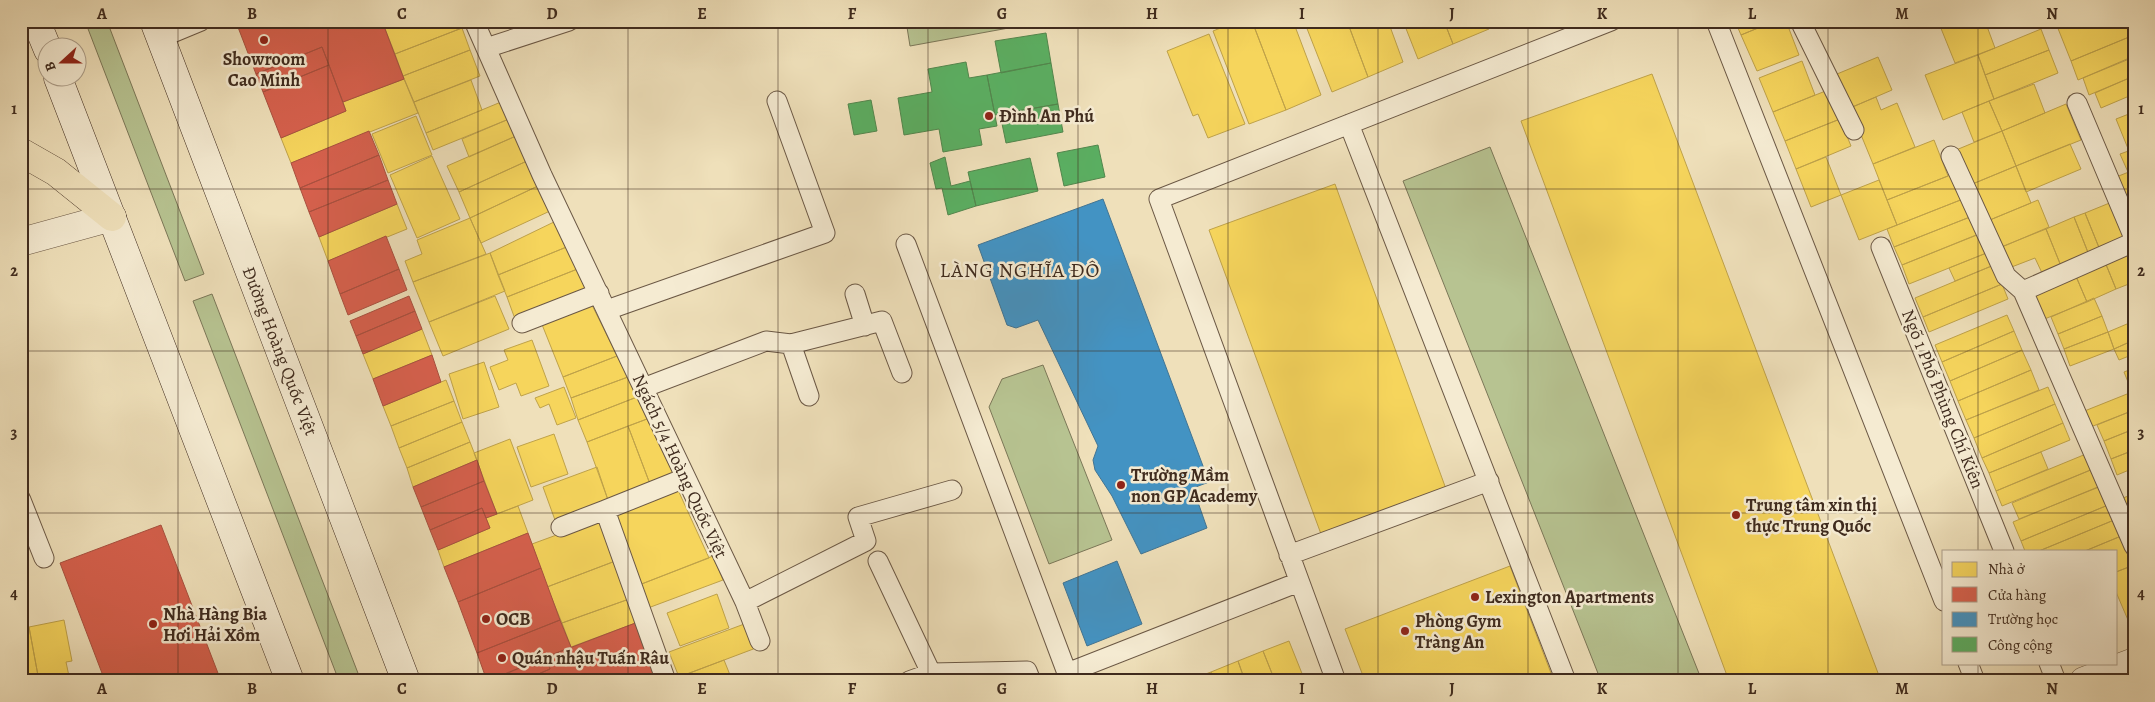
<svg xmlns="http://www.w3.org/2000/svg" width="2155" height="702" font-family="Alegreya,serif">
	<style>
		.green { fill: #b7c391; stroke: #7b7758 }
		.homes { fill: #f6d55c; stroke: #bfa249 }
		.shops { fill: #d6604d; stroke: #a9503f }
		.schools { fill: #4393c3; stroke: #427492 }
		.public { fill: #5aae61; stroke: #52874d }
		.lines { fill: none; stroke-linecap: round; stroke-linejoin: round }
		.lane-casing { stroke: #6b5845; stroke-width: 21 }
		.street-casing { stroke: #6b5845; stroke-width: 29 }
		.secondary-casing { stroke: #3f2b1e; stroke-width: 29 }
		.primary-casing { stroke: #3f2b1e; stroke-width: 29 }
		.lane { stroke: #f5ebd2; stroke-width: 19 }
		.street { stroke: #f5ebd2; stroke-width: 28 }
		.secondary { stroke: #f5ebd2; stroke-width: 28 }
		.primary { stroke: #efe0ba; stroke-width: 28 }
		.grid { fill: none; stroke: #3f2b1e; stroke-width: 1; stroke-opacity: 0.55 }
		.poi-dot { fill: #8f2418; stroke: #f5ebd2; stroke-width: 2 }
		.labels { text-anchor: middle; stroke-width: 5; stroke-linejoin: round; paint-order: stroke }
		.poi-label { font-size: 18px; font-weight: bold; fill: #3f2b1e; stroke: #f5ebd2; text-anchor: start }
		.street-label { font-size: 18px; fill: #3f2b1e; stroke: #f5ebd2 }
		.quarter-label { font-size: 20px; letter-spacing: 1px; fill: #3f2b1e; stroke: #f5ebd2 }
		.neatline { fill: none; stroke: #3f2b1e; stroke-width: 2 }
		.grid-label { font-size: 16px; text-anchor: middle; font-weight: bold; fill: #3f2b1e }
	</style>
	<rect width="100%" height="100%" fill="#efe0ba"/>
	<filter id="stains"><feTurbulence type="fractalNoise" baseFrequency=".004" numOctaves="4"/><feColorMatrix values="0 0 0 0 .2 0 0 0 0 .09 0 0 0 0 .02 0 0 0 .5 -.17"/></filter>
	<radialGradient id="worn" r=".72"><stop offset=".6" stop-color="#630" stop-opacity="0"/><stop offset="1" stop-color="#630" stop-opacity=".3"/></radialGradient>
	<!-- green -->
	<path class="green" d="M85,21H107L204,274L185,281Z
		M906,21H1047L910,46Z
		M1490,147L1702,681H1601L1403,181Z
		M212,294L361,681H339L193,301Z
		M1043,365L1112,540L1049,564L989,407L1002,379Z"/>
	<!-- homes -->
	<path class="homes" d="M382,21H459L462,28L395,54Z
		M1238,21H1252L1286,110L1249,124L1213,31Z
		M1252,21H1293L1321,95L1286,110Z
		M1304,21H1347L1368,77L1332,92Z
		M1347,21H1388L1403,62L1368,77Z
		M1403,21H1444L1453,44L1418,59Z
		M1444,21H1486L1489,29L1453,44Z
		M1735,21H1775L1741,35Z
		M1775,21H1786L1799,55L1757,71L1741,35Z
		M1938,21H1985L1995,48L1955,63Z
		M2055,21H2134V35L2071,61Z
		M462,28L470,50L403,76L395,54Z
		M2041,29L2049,50L1985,75L1978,55Z
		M1209,34L1245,124L1208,138L1198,114L1193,116L1167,51Z
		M2134,35V56L2078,80L2071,61Z
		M470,50L480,76L414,102L403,76Z
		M2049,50L2058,73L1994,99L1985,75Z
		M1978,55L1994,99L1943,120L1925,75Z
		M1878,57L1892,90L1850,108L1837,74Z
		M2134,57V76L2089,95L2083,78Z
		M1802,61L1815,95L1773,112L1759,78Z
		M1652,74L1881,681H1729L1521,121Z
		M2134,76V94L2101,108L2095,93Z
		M404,79L418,113L291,163L281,138L346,111L343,102Z
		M471,80L482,110L426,133L414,102Z
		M2034,84L2045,113L2002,131L1989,101Z
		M1828,90L1840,119L1785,141L1773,112Z
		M1876,97L1881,110L1897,103L1915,147L1873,164L1850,108Z
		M1989,101L2002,131L1974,142L1962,112Z
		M501,102L509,119L433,150L426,133Z
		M2066,104L2081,140L2016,166L2002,131Z
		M2134,112V149L2129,151L2116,119Z
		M416,116L432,155L388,173L372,134Z
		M509,119L516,136L469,157L462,139Z
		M1840,119L1851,146L1796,169L1785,141Z
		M2002,131L2016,166L1970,185L1956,150Z
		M516,136L527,161L459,192L447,166Z
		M1934,140L1948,176L1887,200L1873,164Z
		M2070,144L2081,169L2026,192L2016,166Z
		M2134,149V170L2128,172L2120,154Z
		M432,156L460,219L417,238L390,175Z
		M1826,157L1841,195L1811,207L1796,169Z
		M527,161L538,186L470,218L459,192Z
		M2016,166L2031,203L1985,222L1970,185Z
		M2134,170V194L2125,198L2116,177Z
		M1953,174L1963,199L1897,225L1887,200Z
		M1879,180L1897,225L1859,240L1841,195Z
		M1335,184L1446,489L1321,534L1209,230Z
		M538,186L550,211L481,243L470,218Z
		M2134,194V219L2125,198Z
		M1963,199L1970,217L1894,247L1887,229Z
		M2038,200L2049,227L1995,250L1985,222Z
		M2112,202L2127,239L2100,250L2085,213Z
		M397,204L407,229L328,261L319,237Z
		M2085,213L2100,250L2089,255L2074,217Z
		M1970,217L1977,235L1902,265L1894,247Z
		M2074,217L2089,255L2061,266L2046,229Z
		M470,218L486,254L413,282L405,261L422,254L417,240Z
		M556,221L569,246L498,275L490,253Z
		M2046,229L2061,266L2042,273L2035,258L2009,268L2001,247Z
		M1981,233L1989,252L1909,284L1902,265Z
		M569,246L580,268L507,297L498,275Z
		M2134,250V282L2116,289L2105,262Z
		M1989,252L1994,265L1955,281L1949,268Z
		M490,253L505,291L429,322L413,282Z
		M2105,262L2116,289L2087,302L2075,274Z
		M1994,265L2002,284L1923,317L1915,298Z
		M580,268L589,291L515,319L507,297Z
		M2075,274L2087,302L2042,320L2031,293Z
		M2002,284L2008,299L1929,332L1923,317Z
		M495,296L509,329L443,356L429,322Z
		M2094,298L2102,316L2058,334L2051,317Z
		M591,303L617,356L563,377L541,322Z
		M2007,315L2014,331L1942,362L1935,345Z
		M2102,316L2108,332L2064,349L2058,334Z
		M2134,321V340L2114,349L2108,332Z
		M422,329L432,355L373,379L363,354Z
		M2014,331L2022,350L1950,381L1942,362Z
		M2108,332L2114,349L2070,366L2064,349Z
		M532,340L549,386L521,396L516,383L499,390L490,367L508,360L504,350Z
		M2134,340V354L2119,360L2114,349Z
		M2022,350L2031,370L1958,401L1950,381Z
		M617,356L628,377L571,398L563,377Z
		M484,362L499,407L463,419L449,374Z
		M2134,368V391L2132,392L2124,372Z
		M2031,370L2039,390L1966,420L1958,401Z
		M628,377L637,397L578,420L571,398Z
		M446,380L454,401L391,426L383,406Z
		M564,387L576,418L557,425L549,404L540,408L535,398Z
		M2048,387L2055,404L1974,438L1966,420Z
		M2132,392L2134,410L2088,428L2082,412Z
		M637,397L647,419L587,442L578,420Z
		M454,401L462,422L399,448L391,426Z
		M2055,404L2063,423L1982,458L1974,438Z
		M2134,410V429L2104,441L2097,425Z
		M647,419L674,475L650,484L628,426Z
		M462,422L470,442L407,468L399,448Z
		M2063,423L2070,440L1989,473L1982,458Z
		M628,426L650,484L608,500L587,442Z
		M2134,429V450L2111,459L2104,441Z
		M554,434L568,474L531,487L517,447Z
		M510,439L533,500L497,514L474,453Z
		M470,442L477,460L413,487L407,468Z
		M2134,450V468L2117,475L2111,459Z
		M2041,452L2048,469L1996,491L1989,473Z
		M2086,454L2093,469L2002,506L1996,491Z
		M597,467L608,500L555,520L543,487Z
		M2093,469L2099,487L2019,519L2012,503Z
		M2105,484L2113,503L2021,541L2013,522Z
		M678,490L709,558L639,585L612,515Z
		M2134,494V531L2120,499Z
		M2113,503L2119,518L2039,551H2025L2021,541Z
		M518,506L528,533L444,567L438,550L490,528L486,518Z
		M603,518L618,560L547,587L532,544Z
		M2119,518L2126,534L2085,551H2039Z
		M2126,534L2134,555V565L2116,572V551H2085Z
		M713,556L723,580L648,608L639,585Z
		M618,560L632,598L562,623L547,587Z
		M2134,565V634L2116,592V572Z
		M1510,566L1554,681H1365L1345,629Z
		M21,594L27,626L21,628Z
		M717,594L729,628L680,646L667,613Z
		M632,598L641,621L571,647L562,623Z
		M64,620L72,661L66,662L70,681H39L29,627Z
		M747,623L756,648L679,677L669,652Z
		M29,627L39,681H21V628Z
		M1289,641L1305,681H1275L1263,651Z
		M1263,651L1275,681H1245L1238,661Z
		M724,660L732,680L737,678L738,681H680L679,677Z
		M1238,661L1245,681H1215L1211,672Z
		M1211,672L1215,681H1187Z"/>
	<!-- shops -->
	<path class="shops" d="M382,21L404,79L343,102L322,47L256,74L236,22Z
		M322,47L329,65L263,92L256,74Z
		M329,65L346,111L281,138L263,92Z
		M369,131L379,155L300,188L291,163Z
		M379,155L388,180L309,212L300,188Z
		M388,180L397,204L319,237L309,212Z
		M386,236L399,269L340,294L328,261Z
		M399,269L407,290L348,315L340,294Z
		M409,296L415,311L356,336L350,321Z
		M415,311L422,329L363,354L356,336Z
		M432,355L441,382L383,406L373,379Z
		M477,460L484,481L421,507L413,487Z
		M484,481L497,514L486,518L482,508L430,530L421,507Z
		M482,508L490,528L438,550L430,530Z
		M161,525L221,681H105L60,563Z
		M528,533L541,568L458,602L444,567Z
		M541,568L560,620L477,653L458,602Z
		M560,620L571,647L487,681L477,653Z
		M638,622L657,674L637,681H522L550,669L546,657Z
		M546,657L550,669L522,681H489Z"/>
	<!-- schools -->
	<path class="schools" d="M1103,199L1209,482L1193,488L1207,528L1141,554L1112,496L1095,470L1093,460L1098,446L1038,320L1016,328L1007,325L978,245Z
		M1117,561L1142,624L1087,646L1063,583Z"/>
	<!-- public -->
	<path class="public" d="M1046,33L1051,63L1001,73L995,41Z
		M966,62L969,78L987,75L997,126L979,129L982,145L943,152L939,129L904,135L898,98L932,92L928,69Z
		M1051,63L1058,104L995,115L987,75Z
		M871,100L877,131L854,135L848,104Z
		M1058,104L1063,132L1006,143L1000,114Z
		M1098,145L1105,177L1064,186L1057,153Z
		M945,157L951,186L970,181L976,206L948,215L942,188L936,189L930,163Z
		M1030,158L1038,191L976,206L968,172Z"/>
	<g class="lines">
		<!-- lane casing -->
		<g class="lane-casing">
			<path id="lane" d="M474,21L542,175L745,602L760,641
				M1716,21L1944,601
				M1800,21L1854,130
				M160,38L201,21
				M486,48L569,21
				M2077,103L2134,238
				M1349,124L1566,681
				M1951,156L2006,276L2023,291L2134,546
				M906,244L1070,681
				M1881,247L2004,551
				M2023,291L2134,242
				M855,294L865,326
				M607,310L825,233L777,101
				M522,323L599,293
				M791,344L809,396
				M643,388L766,341L791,344L882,321L902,373
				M21,500L44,558
				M561,527L605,510
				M1289,555L1489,481
				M878,561L931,673
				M745,602L866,541L858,517L952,490
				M1968,663L1975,681
				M2049,663L2056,681
				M1067,673L1299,582
				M666,681L605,510L685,478
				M909,681L931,673L1027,671L1031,681
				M1336,681L1159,199L1611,21"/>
		</g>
		<!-- street casing -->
		<g class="street-casing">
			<path id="street" d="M21,242L112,217
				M2084,681L2134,662"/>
		</g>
		<!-- secondary casing -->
		<g class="secondary-casing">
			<path id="secondary" d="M36,21L48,50
				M154,21L406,681
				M58,78L290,681"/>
		</g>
		<!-- primary casing -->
		<g class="primary-casing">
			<path id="primary" d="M21,152L56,172L112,217"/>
		</g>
		<!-- lane -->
		<use href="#lane" class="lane"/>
		<!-- street -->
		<use href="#street" class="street"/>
		<!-- secondary -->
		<use href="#secondary" class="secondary"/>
		<!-- primary -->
		<use href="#primary" class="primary"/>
	</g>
	<!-- grid -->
	<path class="grid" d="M178,21V681M328,21V681M478,21V681M628,21V681M778,21V681M928,21V681M1078,21V681M1228,21V681M1378,21V681M1528,21V681M1678,21V681M1828,21V681M1978,21V551M21,189H2134M21,351H2134M21,513H2134M1978,663V681"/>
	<!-- markers -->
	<g class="poi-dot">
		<circle cx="264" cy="40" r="5"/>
		<circle cx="989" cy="116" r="5"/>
		<circle cx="1121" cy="485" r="5"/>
		<circle cx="1736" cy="515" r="5"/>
		<circle cx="1475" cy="597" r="5"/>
		<circle cx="486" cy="619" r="5"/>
		<circle cx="153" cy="624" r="5"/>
		<circle cx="1405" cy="631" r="5"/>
		<circle cx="502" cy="658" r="5"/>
	</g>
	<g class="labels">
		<!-- poi labels -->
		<g class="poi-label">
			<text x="264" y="65" text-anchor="middle">Showroom<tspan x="264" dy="21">Cao Minh</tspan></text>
			<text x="999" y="122">Đình An Phú</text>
			<text x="1131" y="481">Trường Mầm<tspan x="1131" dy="21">non GP Academy</tspan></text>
			<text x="1746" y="511">Trung tâm xin thị<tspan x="1746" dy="21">thực Trung Quốc</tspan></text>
			<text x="1485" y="603">Lexington Apartments</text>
			<text x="163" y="620">Nhà Hàng Bia<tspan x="163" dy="21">Hơi Hải Xồm</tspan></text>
			<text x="496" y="625">OCB</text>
			<text x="1415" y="627">Phòng Gym<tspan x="1415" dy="21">Tràng An</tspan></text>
			<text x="512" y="664">Quán nhậu Tuấn Râu</text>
		</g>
		<!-- street labels -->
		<g class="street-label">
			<text transform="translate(280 351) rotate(69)" y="6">Đường Hoàng Quốc Việt</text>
			<text transform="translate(1943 399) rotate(68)" y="6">Ngõ 1 Phố Phùng Chí Kiên</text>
			<text transform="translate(680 466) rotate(65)" y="6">Ngách 5/4 Hoàng Quốc Việt</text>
		</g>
		<!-- quarter labels -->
		<g class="quarter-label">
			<text x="1020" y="277">LÀNG NGHĨA ĐÔ</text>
		</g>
	</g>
	<!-- margin -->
	<rect width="2155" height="702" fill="none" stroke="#efe0ba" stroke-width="55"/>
	<!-- legend -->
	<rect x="1942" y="550" width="175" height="115" fill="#f5ebd2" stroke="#ac9e8a"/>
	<rect x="1952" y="562" width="25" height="15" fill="#f6d55c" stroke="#ac9e8a"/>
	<text x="1988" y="574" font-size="15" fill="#3f2b1e">Nhà ở</text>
	<rect x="1952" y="587" width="25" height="15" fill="#d6604d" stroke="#ac9e8a"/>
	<text x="1988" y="600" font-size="15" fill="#3f2b1e">Cửa hàng</text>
	<rect x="1952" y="612" width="25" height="15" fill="#4393c3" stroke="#ac9e8a"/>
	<text x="1988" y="624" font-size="15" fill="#3f2b1e">Trường học</text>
	<rect x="1952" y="637" width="25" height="15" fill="#5aae61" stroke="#ac9e8a"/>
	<text x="1988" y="650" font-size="15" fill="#3f2b1e">Công cộng</text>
	<!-- north arrow -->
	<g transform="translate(62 62) rotate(249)"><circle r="24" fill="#f5ebd2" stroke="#ac9e8a"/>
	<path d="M0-4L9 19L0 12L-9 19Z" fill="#8f2418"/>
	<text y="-8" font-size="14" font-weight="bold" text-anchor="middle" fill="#3f2b1e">B</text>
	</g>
	<rect x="28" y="28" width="2100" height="646" class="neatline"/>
	<g class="grid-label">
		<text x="102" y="19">A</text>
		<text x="252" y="19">B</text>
		<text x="402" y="19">C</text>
		<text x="552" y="19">D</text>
		<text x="702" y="19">E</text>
		<text x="852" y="19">F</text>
		<text x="1002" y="19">G</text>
		<text x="1152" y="19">H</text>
		<text x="1302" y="19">I</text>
		<text x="1452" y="19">J</text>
		<text x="1602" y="19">K</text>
		<text x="1752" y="19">L</text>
		<text x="1902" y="19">M</text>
		<text x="2052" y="19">N</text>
		<text x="14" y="114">1</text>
		<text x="2141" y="114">1</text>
		<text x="14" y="276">2</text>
		<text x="2141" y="276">2</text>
		<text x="14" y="438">3</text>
		<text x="2141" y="438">3</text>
		<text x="14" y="599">4</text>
		<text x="2141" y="599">4</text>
		<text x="102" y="694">A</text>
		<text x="252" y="694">B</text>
		<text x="402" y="694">C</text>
		<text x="552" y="694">D</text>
		<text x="702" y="694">E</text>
		<text x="852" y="694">F</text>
		<text x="1002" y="694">G</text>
		<text x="1152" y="694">H</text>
		<text x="1302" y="694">I</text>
		<text x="1452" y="694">J</text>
		<text x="1602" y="694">K</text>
		<text x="1752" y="694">L</text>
		<text x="1902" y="694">M</text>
		<text x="2052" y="694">N</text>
	</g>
	<rect width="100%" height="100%" filter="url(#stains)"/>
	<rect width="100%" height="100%" fill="url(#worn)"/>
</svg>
